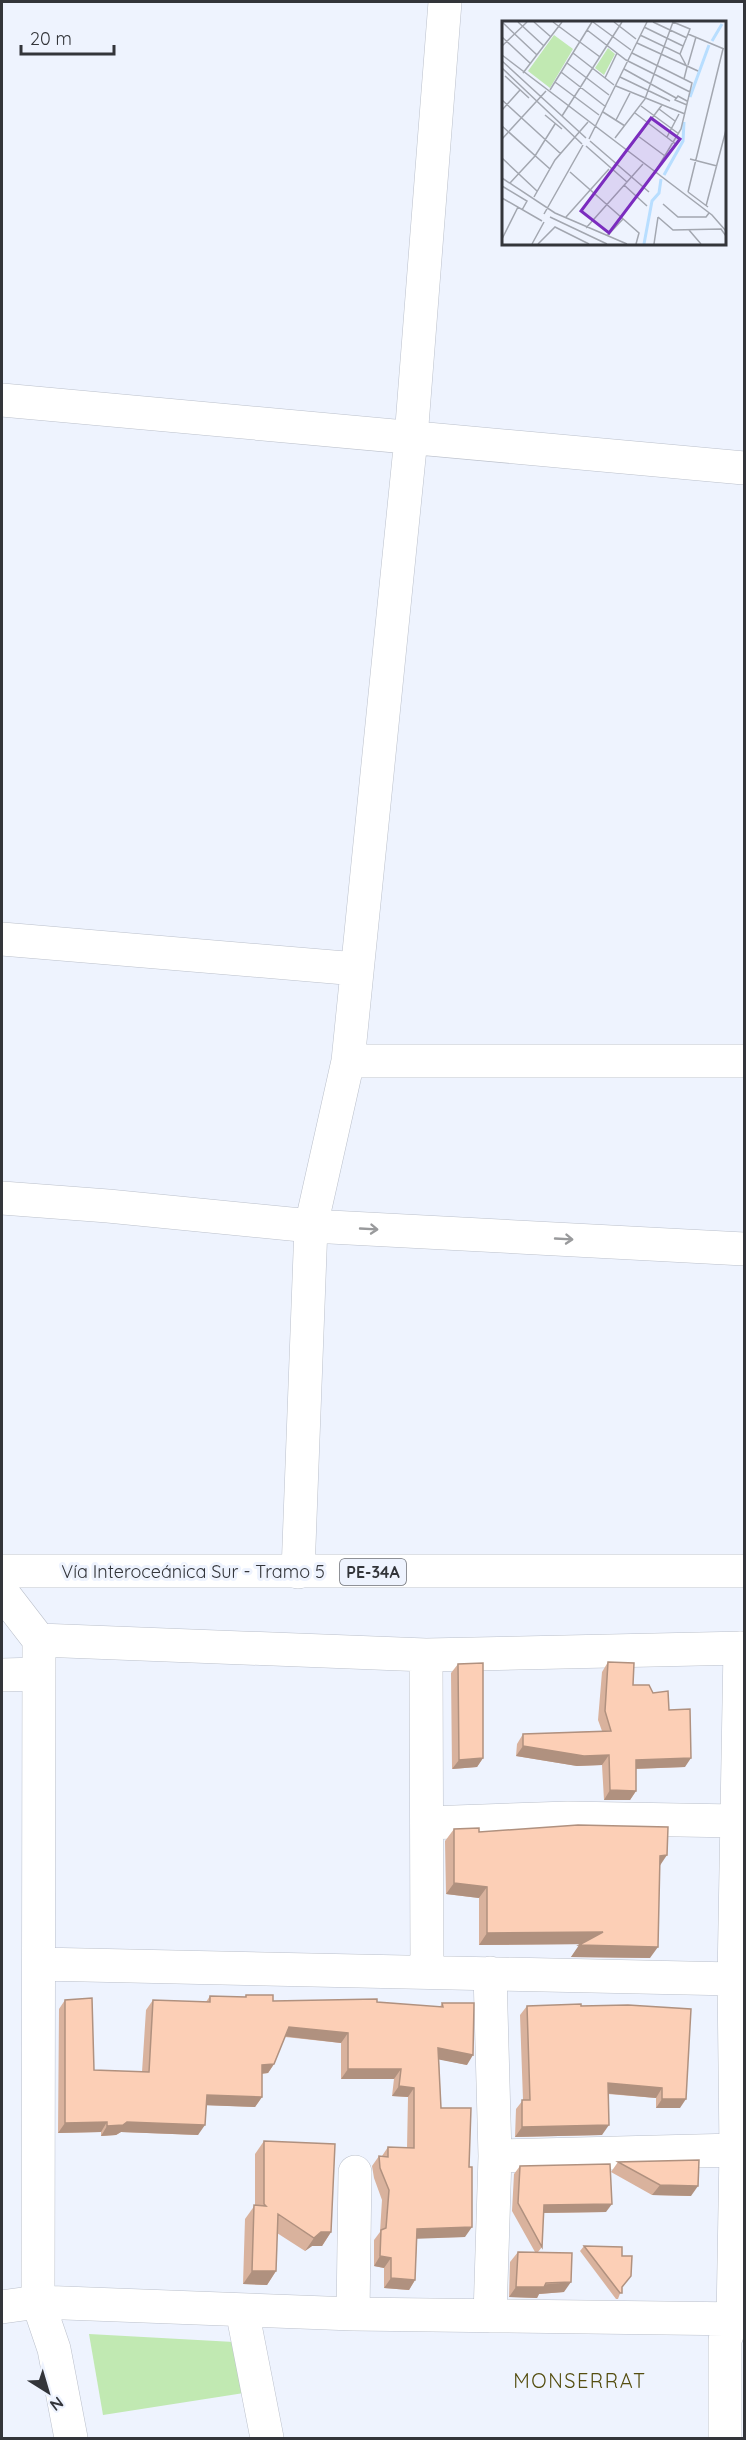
<svg xmlns="http://www.w3.org/2000/svg" width="746" height="2440" font-family="Quicksand,sans-serif">
	<style>
		.green { fill: #c1e9b2 }
		.lines { fill: none; stroke-linecap: round; stroke-linejoin: round }
		.minor-casing { stroke: #bbc0cb; stroke-width: 34 }
		.highway-casing { stroke: #bbc0cb; stroke-width: 34 }
		.minor { stroke: #fff; stroke-width: 33 }
		.highway { stroke: #fff; stroke-width: 33 }
		.wall { fill: #d9b29d }
		.shaded-wall { fill: #b0917f }
		.building { fill: #fccfb6; stroke: #b0917f; stroke-width: 1.5 }
		.oneway { stroke: #999a9c }
		.labels { text-anchor: middle; stroke-width: 6; stroke-linejoin: round; paint-order: stroke }
		.shield { fill: #eef3fe; stroke: #6b6e75; stroke-width: 1.5 }
		.shield-label { font-size: 16px; font-weight: bold; fill: #33353a }
		.street-label { font-size: 18px; fill: #33353a; stroke: #eef3fe }
		.neighbourhood-label { font-size: 20px; letter-spacing: 1.5px; fill: #554e10; stroke: #eef3fe }
		.inset-river { fill: none; stroke: #b8deff; stroke-width: 3 }
		.inset-road { fill: none; stroke: #a3a7b0; stroke-width: 1.5 }
		.view { fill: #7b2cbf; fill-opacity: 0.15; stroke: #7b2cbf; stroke-width: 3 }
		.inset-edge { fill: none; stroke: #33353a; stroke-width: 3 }
	</style>
	<rect width="100%" height="100%" fill="#eef3fe"/>
	<!-- green -->
	<path class="green" d="M89,2334L234,2342L244,2393L103,2415Z"/>
	<g class="lines">
		<!-- minor casing -->
		<g class="minor-casing">
			<path id="minor" d="M2,400L744,468
				M2,939L357,969
				M348,1061H744
				M2,1198L108,1206L311,1226L744,1249
				M298,1572L311,1226L348,1061L411,438L445,2
				M2,1592L39,1640L38,2302L54,2349L71,2438
				M39,1640L426,1655L744,1648
				M426,1655L427,1971
				M2,1675L39,1674
				M427,1823L568,1818L736,1821
				M39,1964L734,1979
				M490,1973L495,2156L490,2316
				M495,2156L736,2150
				M2,2307L38,2302L353,2314L744,2319
				M242,2310L267,2438
				M353,2314L355,2172
				M725,2438V2340L733,2319L736,2150L734,1979L740,1648"/>
		</g>
		<!-- highway casing -->
		<g class="highway-casing">
			<path id="highway" d="M2,1571H744"/>
		</g>
		<!-- minor -->
		<use href="#minor" class="minor"/>
		<!-- highway -->
		<use href="#highway" class="highway"/>
	</g>
	<!-- wall -->
	<path class="wall" d="M608,1662L633,1685L653,1693L669,1710L685,1767L636,1769V1791L630,1800H604L602,1765L577,1766L516,1756L517,1744L523,1734L602,1731L598,1720L602,1672Z
		M458,1664L483,1758L477,1767L452,1769L451,1673Z
		M454,1829L479,1832L650,1958L571,1957L581,1944L479,1945V1898L446,1894L445,1841Z
		M246,1995L273,2001L377,2002L440,2007L442,2003L467,2065L439,2059L441,2108L465,2237L417,2238L415,2280L409,2290L384,2288V2268L374,2266V2240L380,2232L382,2200L374,2178L372,2166L379,2156H382L388,2147L407,2148L408,2097L392,2096L394,2079H341V2043L285,2037L274,2064L268,2073L262,2074V2097L255,2107L206,2105L198,2135L121,2132L116,2135L101,2136V2132L58,2133L59,2009L65,2000L94,2070L142,2072L146,2010L153,2000L206,2002L210,1996L245,1997Z
		M628,2005L680,2108H656V2098L608,2094L602,2135L515,2137L516,2109L523,2100L520,2015L527,2006H581Z
		M264,2141L331,2232L322,2246H312L305,2251L277,2233L276,2271L267,2285L243,2284L245,2219L255,2205V2154Z
		M618,2162L691,2196L652,2195L611,2172Z
		M520,2166L606,2212L543,2213L542,2247L538,2252L564,2292L539,2294L537,2298L509,2297L510,2262L518,2252H535L512,2211L514,2174Z
		M584,2246L622,2288L618,2299H616L580,2251Z"/>
	<!-- shaded-wall -->
	<path class="shaded-wall" d="M523,1746L609,1755L602,1765L577,1766L516,1756Z
		M483,1758L477,1767L452,1769L459,1760Z
		M691,1758L685,1767L629,1769L636,1760Z
		M610,1790L636,1791L630,1800H604Z
		M667,1855L659,1867L660,1856Z
		M454,1883L487,1887L479,1898L446,1894Z
		M603,1932L594,1944L479,1945L487,1933Z
		M579,1945L658,1947L650,1958L571,1957Z
		M289,2027L348,2033L341,2043L282,2036Z
		M438,2048L473,2055L467,2065L431,2058Z
		M274,2064L268,2073L256,2074L262,2065Z
		M348,2069H401L394,2079H341Z
		M608,2083L662,2088L656,2098L602,2093Z
		M399,2086L414,2088L408,2097L392,2096Z
		M207,2095L262,2097L255,2107L200,2105Z
		M662,2099H686L680,2108H656Z
		M107,2122L101,2132L58,2133L65,2123Z
		M127,2122L205,2125L198,2135L121,2132L116,2135L101,2136L107,2126Z
		M609,2125L602,2135L515,2137L522,2127Z
		M660,2185L698,2186L691,2196L652,2195Z
		M612,2204L606,2212L538,2213L544,2205Z
		M472,2227L465,2237L411,2239L417,2229Z
		M321,2232H331L322,2246H312L305,2251L314,2238Z
		M380,2256L391,2258L384,2268L374,2266Z
		M252,2271H276L267,2285L243,2284Z
		M391,2278L415,2280L409,2290L384,2288Z
		M571,2282L564,2292L539,2294L537,2298L509,2297L516,2287Z"/>
	<!-- building -->
	<path class="building" d="M608,1662L634,1663L633,1685H649L653,1693L668,1691L669,1710L690,1709L691,1758L636,1760V1791L610,1790L609,1755L584,1756L523,1746V1734L611,1731L605,1711Z
		M483,1663V1758L459,1760L458,1664Z
		M578,1825L668,1827L667,1855L660,1856L658,1947L579,1945L603,1932L487,1933V1887L454,1883V1829L479,1828V1832Z
		M246,1995H273V2001L377,1999V2002L443,2007L442,2003H474L473,2055L438,2048L441,2108H471L469,2167H472V2227L417,2229L415,2280L391,2278V2258L380,2256L381,2230L386,2228L389,2190L380,2168L379,2156L388,2157V2147L414,2148V2088L399,2086L401,2069H348V2033L289,2027L274,2064L262,2065V2097L207,2095L205,2125L127,2122L123,2125L107,2126V2122L65,2123V2000L92,1998L94,2070L149,2072L153,2000L210,2002V1996L246,1997Z
		M581,2004V2006L628,2005L691,2009L686,2099H662V2088L608,2083L609,2125L522,2127V2100H530L527,2006Z
		M264,2141L335,2144L331,2232H321L314,2238L278,2214L276,2271H252L254,2205L266,2206L264,2204Z
		M699,2160L698,2186L660,2185L618,2162Z
		M610,2164L612,2204L544,2205L542,2247L518,2203L520,2166Z
		M584,2246L622,2247V2256H632L631,2276L622,2287V2293H620Z
		M518,2252L572,2253L571,2282L546,2283L544,2287H516Z"/>
	<!-- one-way arrows -->
	<defs><path id="oneway-shaft" d="M-6 0H5M1.5-3L5.5 0L1.5 3" fill="none" stroke-width="1.6" stroke-linecap="round" stroke-linejoin="round" transform="scale(1.5)"/></defs>
	<g class="oneway">
		<use href="#oneway-shaft" transform="translate(369 1229) rotate(3)"/>
		<use href="#oneway-shaft" transform="translate(564 1239) rotate(3)"/>
	</g>
	<g class="labels">
		<!-- shield labels -->
		<rect class="shield" x="340" y="1559" width="66" height="26" rx="4.5"/>
		<g class="shield-label">
			<text x="373" y="1578">PE-34A</text>
		</g>
		<!-- street labels -->
		<g class="street-label">
			<text x="193" y="1578">Vía Interoceánica Sur - Tramo 5</text>
		</g>
		<!-- neighbourhood labels -->
		<g class="neighbourhood-label">
			<text x="580" y="2388">MONSERRAT</text>
		</g>
	</g>
	<!-- overview -->
	<g transform="translate(502 21)">
		<rect width="224" height="224" fill="#eef3fe"/>
		<path d="M52,14L71,28L48,67L26,50ZM106,27L113,33L102,54L93,47Z" fill="#c1e9b2"/>
		<path class="inset-river" d="M210,20L220,3M188,76L207,24M162,154L181,120L182,101M142,223L150,180L157,172L159,158"/>
		<path class="inset-road" d="M0,1L35,34M16,1L42,25M32,1L49,16M51,1L98,36M91,1L129,29M112,1L134,18M151,1L185,17M171,1L188,8L178,33M142,6L181,25M85,9L124,39L188,71M186,13L222,28M138,14L178,33L185,46L182,58M0,16L29,43M135,22L196,50M0,25L25,1M71,32L112,64M130,32L190,62L179,108L153,151M0,34L210,194L224,210M0,40L84,117M65,42L107,74M186,44L194,16M0,47L80,123M122,48L174,77M59,51L104,86M21,52L60,1M3,55L27,77M118,56L168,80M103,57L115,32M53,61L97,94M114,65L183,93M48,69L90,1M0,79L59,133M185,84L173,79L176,75L185,80M139,85L177,113M157,88L173,100M0,89L18,69M101,91L123,105M133,92L175,124M43,94L60,108M60,95L120,1M114,99L128,72M0,105L48,148M136,115L163,135M165,116L177,93M113,117L143,78L171,1M0,118L44,70M87,118L145,1M88,120L147,171M84,125L125,161M127,127L160,84M0,137L35,170M188,138L215,145M68,151L137,212L134,223M0,157L53,192L125,223M8,162L33,135L53,103M122,164L145,185M0,165L25,180L20,189M186,171L221,28M186,171L206,186M32,176L53,139L86,101M0,177L40,200M161,183L176,196H204L207,192M204,185L224,109M42,193L81,124M48,196L105,223M64,196L107,148M156,196L171,209L219,208L224,215M84,207L141,143M187,209L199,223M105,215L121,198M0,218L16,186M30,223L42,201M36,223L53,206L87,223M152,223L156,196"/>
		<path class="view" d="M149,97L178,118L107,212L79,190Z"/>
		<rect width="224" height="224" class="inset-edge"/>
	</g>
	<!-- border -->
	<rect width="746" height="2440" fill="none" stroke="#33353a" stroke-width="6"/>
	<!-- north arrow -->
	<g transform="translate(48 2392) rotate(143)" stroke="#eef3fe" stroke-width="4.5" paint-order="stroke">
	<path d="M0-4.5L10 22L0 15L-10 22Z" fill="#33353a"/>
	<text y="-9" font-size="16" font-weight="bold" text-anchor="middle" fill="#33353a">N</text>
	</g>
	<!-- scale -->
	<path d="M21 45v9h93v-9" fill="none" stroke="#33353a" stroke-width="3"/>
	<text x="30" y="45" font-size="18" fill="#33353a" stroke="#eef3fe" stroke-width="4.5" paint-order="stroke">20 m</text>
</svg>
